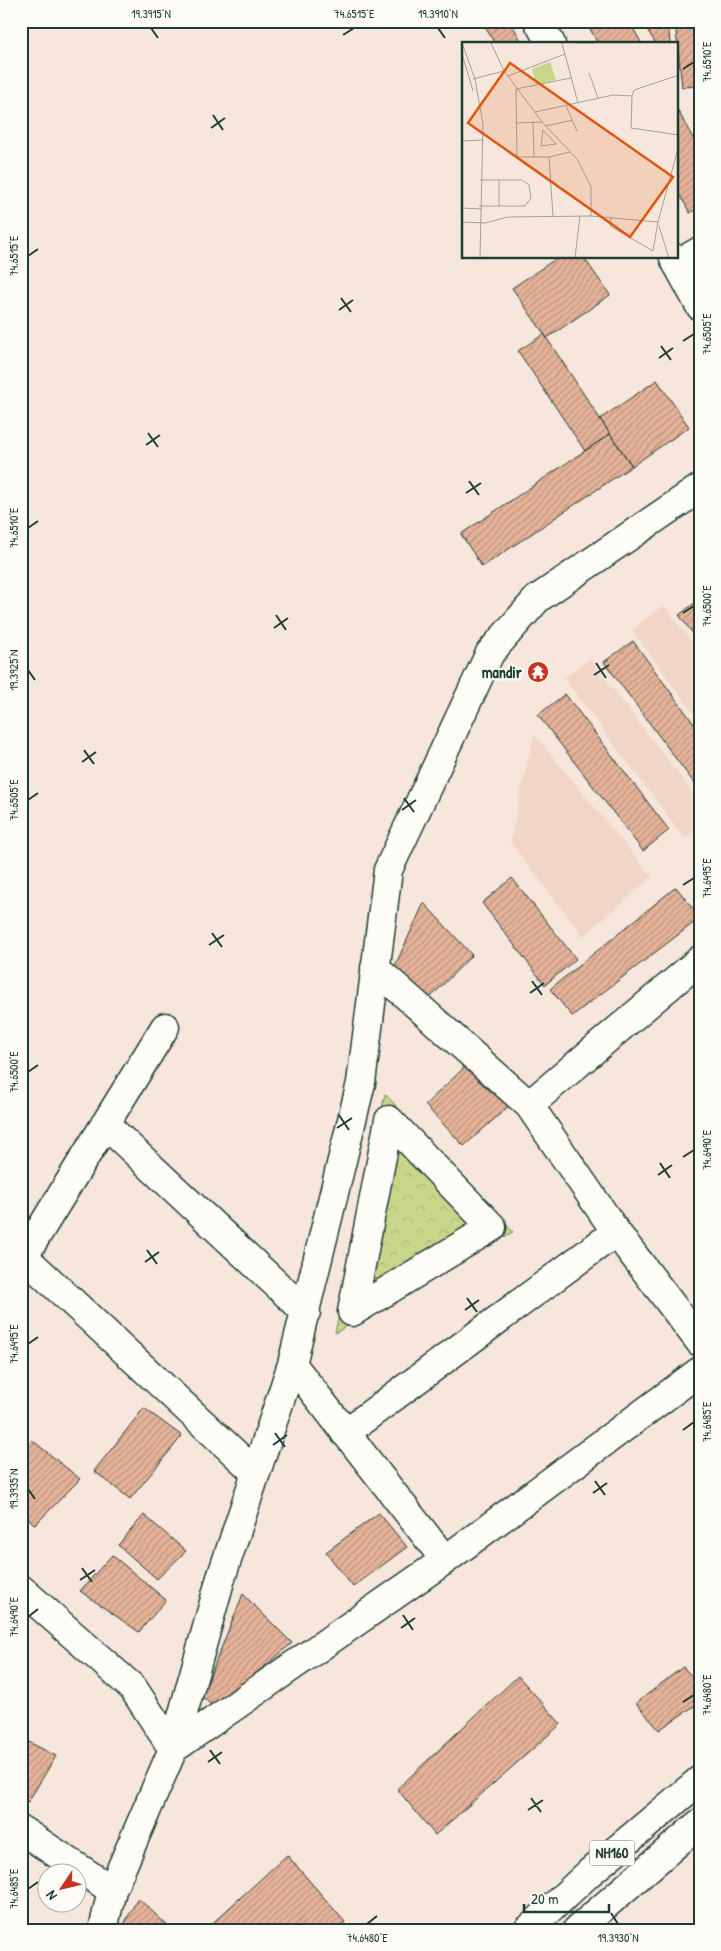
<svg xmlns="http://www.w3.org/2000/svg" width="721" height="1951" font-family="'Patrick Hand',sans-serif">
	<style>
		.built { fill: #f1d6c7 }
		.forest { fill: url(#forest-crowns); stroke: #748a5f }
		.building { fill: url(#building-hatch); stroke: #1f3d34 }
		.lines { fill: none; stroke-linecap: round; stroke-linejoin: round }
		.minor-casing { stroke: #1f3d34; stroke-width: 31 }
		.major-casing { stroke: #1f3d34; stroke-width: 31 }
		.highway-casing { stroke: #1f3d34; stroke-width: 31 }
		.minor { stroke: #fdfcf7; stroke-width: 28 }
		.major { stroke: #fdfcf7; stroke-width: 28 }
		.highway { stroke: #fdfcf7; stroke-width: 28 }
		.ticks { fill: none; stroke: #1f3d34; stroke-width: 2 }
		.labels { text-anchor: middle; stroke-width: 4.5; stroke-linejoin: round; paint-order: stroke }
		.shield { fill: #fdfcf7; stroke: #62766e; stroke-width: 1 }
		.shield-label { font-size: 15px; font-weight: bold; fill: #1f3d34 }
		.poi-label { font-size: 16px; font-weight: bold; fill: #1f3d34; stroke: #fdfcf7; text-anchor: end }
		.inset-road { fill: none; stroke: #a0a298; stroke-width: 1 }
		.view { fill: #de580e; fill-opacity: 0.15; stroke: #de580e; stroke-width: 2.5 }
		.inset-edge { fill: none; stroke: #1f3d34; stroke-width: 2.5 }
		.neatline { fill: none; stroke: #1f3d34; stroke-width: 2 }
		.ticks-label { font-size: 12px; text-anchor: middle; fill: #1f3d34 }
	</style>
	<defs>
		<pattern id="forest-crowns" width="20" height="18" patternUnits="userSpaceOnUse" patternTransform="scale(1.25)"><rect width="20" height="18" fill="#c9d68a"/><path d="M2 6a3 3 0 1 1 6 0M12 15a3 3 0 1 1 6 0" fill="none" stroke="#acb978"/></pattern>
		<pattern id="building-hatch" width="6" height="6" patternUnits="userSpaceOnUse" patternTransform="scale(1.25)"><rect width="6" height="6" fill="#e6b299"/><path d="M-1 1l2-2M0 6l6-6M5 7l2-2" fill="none" stroke="#ba927e"/></pattern>
	</defs>
	<rect width="100%" height="100%" fill="#f6e6db"/>
	<filter id="ink" filterUnits="userSpaceOnUse"><feTurbulence type="fractalNoise" baseFrequency=".02" numOctaves="2"/><feDisplacementMap in="SourceGraphic" scale="10" xChannelSelector="R" yChannelSelector="G"/><feConvolveMatrix kernelMatrix="1 2 1 2 8 2 1 2 1" color-interpolation-filters="sRGB"/></filter>
	<g filter="url(#ink)">
		<!-- built -->
		<path class="built" d="M664,605L700,653V722L632,630Z
			M590,659L700,802V828L685,839L564,678Z
			M534,734L652,877L583,936L510,842Z"/>
		<!-- forest -->
		<path class="forest" d="M385,1094L513,1232L335,1333Z"/>
		<!-- building -->
		<path class="building" d="M482,21H510L523,44H495Z
			M586,21H629L642,44H598Z
			M642,21H668L670,44H656Z
			M675,21H700V86L682,87Z
			M677,109L700,151V207L690,213L677,190Z
			M557,258H584L610,295L547,338L512,288Z
			M544,334L610,434L585,451L518,351Z
			M657,380L689,427L632,466L600,419Z
			M610,434L632,466L482,567L461,534Z
			M700,599V643L679,615Z
			M633,641L700,732V791L604,662Z
			M565,694L669,830L643,851L538,715Z
			M512,878L576,959L545,985L482,903Z
			M676,887L700,918L572,1016L550,989Z
			M424,903L472,955L427,1001L394,968Z
			M466,1066L509,1106L464,1146L425,1105Z
			M144,1408L182,1436L130,1499L94,1471Z
			M32,1440L80,1479L35,1525L21,1511V1451Z
			M379,1513L407,1547L353,1587L326,1552Z
			M144,1515L186,1551L157,1579L118,1545Z
			M112,1555L166,1600L139,1632L80,1591Z
			M243,1594L292,1643L215,1709L202,1696Z
			M683,1667L700,1685V1702L659,1730L636,1703Z
			M518,1676L561,1724L435,1835L397,1789Z
			M21,1738L56,1756L28,1802L21,1798Z
			M287,1855L345,1922L337,1930H205Z
			M138,1898L172,1930H121Z"/>
		<g class="lines">
			<!-- minor casing -->
			<g class="minor-casing">
				<path id="minor" d="M677,264L700,251
					M375,968L529,1105L616,1232L700,1342
					M529,1105L700,960
					M389,1120L492,1227L352,1312Z
					M105,1124L306,1312
					M21,1254L256,1473
					M24,1256L165,1027
					M292,1364L445,1560
					M345,1433L616,1232
					M21,1589L133,1688L173,1749L445,1560L700,1371
					M21,1830L112,1890
					M103,1930L112,1890L173,1749L220,1581L292,1364L361,1083L388,870L490,653L537,599L700,488"/>
			</g>
			<!-- major casing -->
			<g class="major-casing">
				<path id="major" d="M538,21L551,44
					M674,258L700,306"/>
			</g>
			<!-- highway casing -->
			<g class="highway-casing">
				<path id="highway" d="M528,1930L589,1873L700,1780
					M577,1930L700,1823"/>
			</g>
			<!-- minor -->
			<use href="#minor" class="minor"/>
			<!-- major -->
			<use href="#major" class="major"/>
			<!-- highway -->
			<use href="#highway" class="highway"/>
		</g>
	</g>
	<!-- ticks -->
	<path class="ticks" d="M151,28L158,38M438,28L445,38M343,35L354,28M683,69L694,62M213,115L223,130M211,128L225,118M28,256L38,249M341,298L351,312M339,310L353,300M683,341L694,334M661,346L671,360M659,358L673,348M148,433L158,447M146,445L160,435M469,481L479,495M466,493L481,483M28,528L38,521M683,613L694,606M276,615L286,630M274,628L288,618M596,663L606,678M28,670L35,680M594,675L609,665M84,750L94,764M82,762L96,752M404,798L414,812M28,800L38,793M402,810L416,800M683,885L694,878M212,933L222,947M209,945L224,935M532,981L542,995M530,993L544,983M28,1072L38,1065M339,1115L349,1130M337,1128L352,1118M683,1157L694,1150M660,1163L670,1178M658,1175L672,1165M147,1250L157,1264M145,1262L159,1252M467,1298L477,1312M465,1310L479,1300M28,1344L38,1337M683,1430L694,1422M275,1433L285,1447M273,1445L287,1435M595,1481L605,1495M28,1489L35,1499M593,1493L607,1483M82,1568L92,1582M80,1580L95,1570M403,1615L413,1630M28,1617L38,1609M401,1628L415,1618M683,1702L694,1695M210,1750L220,1764M208,1762L222,1752M531,1798L541,1812M528,1810L543,1800M28,1889L38,1882M611,1913L618,1924M367,1924L377,1916"/>
	<!-- icons -->
	<defs>
		<g id="temple-disc" transform="scale(1.125)"><circle r="9.5" fill="#c8321e" stroke="#fdfcf7"/><path d="M0-6L5-2H3V0L6.5 2.5H4V6H1.5V3h-3V6H-4V2.5H-6.5L-3 0V-2H-5Z" fill="#fff"/></g>
	</defs>
	<g fill-rule="evenodd">
		<use href="#temple-disc" x="538" y="672"/>
	</g>
	<g class="labels">
		<!-- shield labels -->
		<rect class="shield" x="589.5" y="1840.5" width="45" height="25" rx="4"/>
		<g class="shield-label">
			<text x="612" y="1858">NH160</text>
		</g>
		<!-- poi labels -->
		<g class="poi-label">
			<text x="522" y="678">mandir</text>
		</g>
	</g>
	<!-- overview -->
	<g transform="translate(462 42)">
		<rect width="216" height="216" fill="#f6e6db"/>
		<path d="M88,20L94,38L74,43L70,27Z" fill="#c9d68a"/>
		<path class="inset-road" d="M0,1L13,37L21,82L18,216M29,1L42,29M100,1L116,61M114,1H132M0,12L11,49M127,31L136,56M46,34L103,12M11,37L42,29L46,34L80,80L115,117L129,145V174M170,54L169,86L217,93M104,64L115,89M73,70L151,53L170,54L172,48L217,33M71,80L72,115M54,81L80,80M83,84L111,78M81,88L94,102L79,104ZM0,99L22,98M108,110L87,115H55L54,47L109,36M87,115L91,174M17,164H63L69,156L67,143L60,138H18M37,164V138M0,166L20,167M149,176L148,184L191,209L196,180M0,180L23,181L46,175L129,174L196,180L217,103M197,184L207,216M113,216L118,174"/>
		<path class="view" d="M48,21L211,135L168,195L6,81Z"/>
		<rect width="216" height="216" class="inset-edge"/>
	</g>
	<!-- margin -->
	<rect width="721" height="1951" fill="none" stroke="#fdfcf7" stroke-width="55"/>
	<!-- north arrow -->
	<g transform="translate(62 1888) rotate(235)"><circle r="24" fill="#fdfcf7" stroke="#a4b0a9"/>
	<path d="M0-4L9 19L0 12L-9 19Z" fill="#c8321e"/>
	<text y="-8" font-size="14" font-weight="bold" text-anchor="middle" fill="#1f3d34">N</text>
	</g>
	<!-- scale -->
	<path d="M524 1904v8h85v-8" fill="none" stroke="#1f3d34" stroke-width="2.5"/>
	<text x="531" y="1904" font-size="15" fill="#1f3d34" stroke="#fdfcf7" stroke-width="4" paint-order="stroke">20 m</text>
	<rect x="28" y="28" width="666" height="1896" class="neatline"/>
	<g class="ticks-label">
		<text x="151" y="18">19.3915°N</text>
		<text x="354" y="18">74.6515°E</text>
		<text x="438" y="18">19.3910°N</text>
		<text transform="translate(707 62) rotate(-90)" y="4">74.6510°E</text>
		<text transform="translate(14 256) rotate(-90)" y="4">74.6515°E</text>
		<text transform="translate(707 334) rotate(-90)" y="4">74.6505°E</text>
		<text transform="translate(14 528) rotate(-90)" y="4">74.6510°E</text>
		<text transform="translate(707 606) rotate(-90)" y="4">74.6500°E</text>
		<text transform="translate(14 670) rotate(-90)" y="4">19.3925°N</text>
		<text transform="translate(14 800) rotate(-90)" y="4">74.6505°E</text>
		<text transform="translate(707 878) rotate(-90)" y="4">74.6495°E</text>
		<text transform="translate(14 1072) rotate(-90)" y="4">74.6500°E</text>
		<text transform="translate(707 1150) rotate(-90)" y="4">74.6490°E</text>
		<text transform="translate(14 1344) rotate(-90)" y="4">74.6495°E</text>
		<text transform="translate(707 1422) rotate(-90)" y="4">74.6485°E</text>
		<text transform="translate(14 1489) rotate(-90)" y="4">19.3935°N</text>
		<text transform="translate(14 1617) rotate(-90)" y="4">74.6490°E</text>
		<text transform="translate(707 1695) rotate(-90)" y="4">74.6480°E</text>
		<text transform="translate(14 1889) rotate(-90)" y="4">74.6485°E</text>
		<text x="367" y="1942">74.6480°E</text>
		<text x="618" y="1942">19.3930°N</text>
	</g>
</svg>
